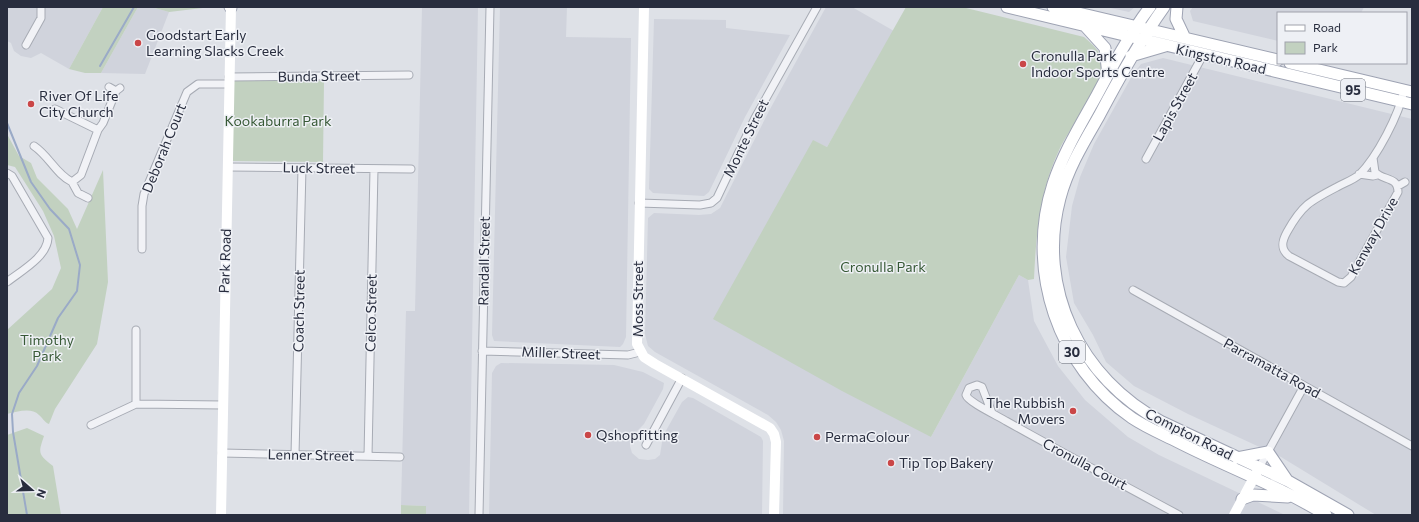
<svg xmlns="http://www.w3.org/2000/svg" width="1419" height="522" font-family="Commissioner,sans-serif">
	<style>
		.built { fill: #d0d3dc }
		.green { fill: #c2d1c0 }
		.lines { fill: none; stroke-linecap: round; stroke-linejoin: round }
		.stream { stroke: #9aaac7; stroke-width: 2 }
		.street-casing { stroke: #a7abb4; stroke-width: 9 }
		.primary-casing { stroke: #9ea3b3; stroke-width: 13 }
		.street { stroke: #f1f2f6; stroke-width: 7 }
		.secondary { stroke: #fff; stroke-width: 10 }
		.primary { stroke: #fff; stroke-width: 11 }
		.poi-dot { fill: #ca4647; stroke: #eef0f5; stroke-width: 1.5 }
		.labels { text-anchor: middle; stroke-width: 3; stroke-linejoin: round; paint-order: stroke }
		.shield { fill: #eef0f5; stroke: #636875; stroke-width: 1 }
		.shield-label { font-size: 13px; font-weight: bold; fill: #282d3e }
		.poi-label { font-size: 14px; fill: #282d3e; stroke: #eef0f5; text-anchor: start }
		.street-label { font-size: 14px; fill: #282d3e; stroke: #eef0f5 }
		.park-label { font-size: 14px; fill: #375936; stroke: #eef0f5 }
	</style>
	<rect width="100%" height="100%" fill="#dee1e7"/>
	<!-- built -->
	<path class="built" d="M7,7H103L69,69L41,53L31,58L21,56L14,51L11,43L7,41Z
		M138,7H151L169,12L145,74L101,73Z
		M422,7H478L469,515H426V506L401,505L406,311H415Z
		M500,7H567L566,37L631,38L626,337L623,344L620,347L494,341L492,335Z
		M826,7H852L894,31L827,147L813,141L931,437L1019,275L1028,280L1034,321L1058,366L1085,400L1128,437L1159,455L1285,515H783L784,441L781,430L776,422L768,415L655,352L648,346L645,334L648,218L654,213L699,215L711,214L720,208L769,111Z
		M1106,7H1135L1129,12Z
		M1193,7H1364L1361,13H1278V41L1193,21L1190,11Z
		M654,19L726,20V28L790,35L745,117L709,192L704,196L653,193L649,189Z
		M1163,58L1412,119V515H1376L1281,457L1188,414L1134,386L1106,362L1093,335L1074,303L1066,257L1072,206L1080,177L1094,144L1132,76L1141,64Z
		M501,363L614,365L643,372L664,383L663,389L644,424L630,438V446L632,453L639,459L648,460L655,459L660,455L663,436L682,402L688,397L693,398L761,437L763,441L762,515H489L492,373L496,366Z"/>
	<!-- green -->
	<path class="green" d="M103,7H138L101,73H85L69,69Z
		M151,7H211L169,12Z
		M906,7H962L1084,37C1091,43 1103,53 1103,64C1102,87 1071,126 1060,148C1040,189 1036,234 1034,279L1028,280L1019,275L931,437L842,391L713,319L813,140L827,147Z
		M233,81H324L323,162L232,161Z
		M7,134L19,156L31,163L37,178L68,209L77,229L103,170L108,282L97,344L55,409L49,424C44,422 43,418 39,415C31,407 17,412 7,414V330L52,289L61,268L54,236L43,211L15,167L7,165Z
		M27,428L44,436C38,454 38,454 53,466L61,515H7V435Z
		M401,505L426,506V515H401Z"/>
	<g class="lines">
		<!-- stream -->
		<path class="stream" d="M100,66L134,7
			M7,123L31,182L50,209L69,229L80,265L77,291L58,318L37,366L19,393L12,414L13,432L27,515"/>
		<!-- street casing -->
		<g class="street-casing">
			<path id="street" d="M26,45L41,18V7
				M229,77L409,75
				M109,87L116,91L120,88
				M55,109L98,130
				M34,146C49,156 56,174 72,182L81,175L98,130L103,123L116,91
				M1373,158L1375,172C1383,181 1398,176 1398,192L1351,277L1344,283L1338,282L1289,256C1280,249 1282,241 1287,232C1302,205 1310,201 1337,187C1344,183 1353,180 1359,175C1377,157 1399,115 1404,90
				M1146,159L1203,55
				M228,167L411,169
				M7,173L12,176L48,238C47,257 21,271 7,282
				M1359,174L1373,176L1377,175
				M72,182L78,193L88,198
				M1398,186L1405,182
				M639,203L700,205L711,203L717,198L755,118L817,7
				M142,249V206L144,194L187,92L198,84H229
				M1133,290L1412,446
				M482,351L628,355L640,352
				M136,404V330
				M992,413L982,387L977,385L969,388L966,395C968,402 998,416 1006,421C1063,453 1121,484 1179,515
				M91,425L136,404L223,405
				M646,445L682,378
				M222,453L400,457
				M295,455L302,168
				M368,456L374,169
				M1259,468L1304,386
				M479,515L490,7"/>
		</g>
		<!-- primary casing -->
		<g class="primary-casing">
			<path id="primary" d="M230,7L231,8
				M1007,7L1412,104
				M1053,7L1278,60
				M1150,7C1129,35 1113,65 1097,95C1081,124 1063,153 1053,184C1025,270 1058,367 1132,418C1147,428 1162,434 1178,442C1227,467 1279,486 1326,515
				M1164,7C1139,42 1119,78 1099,116C1084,142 1068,168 1060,198C1036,288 1080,379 1162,422L1288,481L1348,515
				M1177,7L1176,19L1185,38
				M1085,26L1105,48L1108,75
				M1131,56L1165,46
				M1290,63L1412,92
				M1237,458L1268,452L1287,480
				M1242,499L1253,495L1288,497"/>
		</g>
		<!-- street -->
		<use href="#street" class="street"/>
		<!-- secondary -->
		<path class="secondary" d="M644,7L637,344L644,357L655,364L770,428L774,434L776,442L774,515
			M221,515L231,7
			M1234,515L1259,468"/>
		<!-- primary -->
		<use href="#primary" class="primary"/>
	</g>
	<!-- markers -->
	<g class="poi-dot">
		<circle cx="138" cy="43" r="4"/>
		<circle cx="1023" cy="64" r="4"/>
		<circle cx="31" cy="104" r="4"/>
		<circle cx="1073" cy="411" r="4"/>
		<circle cx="588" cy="435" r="4"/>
		<circle cx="817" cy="437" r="4"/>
		<circle cx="891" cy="463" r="4"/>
	</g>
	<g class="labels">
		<!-- shield labels -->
		<g class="shield">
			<rect x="1341" y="79" width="24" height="22" rx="3"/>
			<rect x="1059" y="341" width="26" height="22" rx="3"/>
		</g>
		<g class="shield-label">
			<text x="1353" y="95">95</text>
			<text x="1072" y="357">30</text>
		</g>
		<!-- poi labels -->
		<g class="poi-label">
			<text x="146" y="40">Goodstart Early<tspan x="146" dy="16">Learning Slacks Creek</tspan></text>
			<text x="1031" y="61">Cronulla Park<tspan x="1031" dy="16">Indoor Sports Centre</tspan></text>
			<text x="39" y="101">River Of Life<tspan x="39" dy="16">City Church</tspan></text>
			<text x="1065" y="408" text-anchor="end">The Rubbish<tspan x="1065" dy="16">Movers</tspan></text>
			<text x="596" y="440">Qshopfitting</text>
			<text x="825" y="442">PermaColour</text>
			<text x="899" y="468">Tip Top Bakery</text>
		</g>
		<!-- street labels -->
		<g class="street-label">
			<text transform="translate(1221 59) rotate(13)" y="5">Kingston Road</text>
			<text transform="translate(319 76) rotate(-1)" y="5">Bunda Street</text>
			<text transform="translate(1175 107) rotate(-61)" y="5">Lapis Street</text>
			<text transform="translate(746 138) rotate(-64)" y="5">Monte Street</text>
			<text transform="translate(164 148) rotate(-68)" y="5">Deborah Court</text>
			<text transform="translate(319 168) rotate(1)" y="5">Luck Street</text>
			<text transform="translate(1373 236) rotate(-61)" y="5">Kenway Drive</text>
			<text transform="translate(225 261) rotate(-88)" y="5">Park Road</text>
			<text transform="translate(484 261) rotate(-89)" y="5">Randall Street</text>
			<text transform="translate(638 299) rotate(-90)" y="5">Moss Street</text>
			<text transform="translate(299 311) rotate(-89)" y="5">Coach Street</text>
			<text transform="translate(371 313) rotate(-89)" y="5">Celco Street</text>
			<text transform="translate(561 353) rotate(2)" y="5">Miller Street</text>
			<text transform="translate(1272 368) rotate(29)" y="5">Parramatta Road</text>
			<text transform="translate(1189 434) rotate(27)" y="5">Compton Road</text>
			<text transform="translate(311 455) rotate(1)" y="5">Lenner Street</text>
			<text transform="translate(1085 464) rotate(28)" y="5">Cronulla Court</text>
		</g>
		<!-- park labels -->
		<g class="park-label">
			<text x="278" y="126">Kookaburra Park</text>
			<text x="883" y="272">Cronulla Park</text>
			<text x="47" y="345">Timothy<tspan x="47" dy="16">Park</tspan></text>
		</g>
	</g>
	<!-- border -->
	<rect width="1419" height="522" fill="none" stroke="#282d3e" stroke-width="16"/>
	<!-- legend -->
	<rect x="1277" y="12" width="130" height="52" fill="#eef0f5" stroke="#9fa2ac"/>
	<rect x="1285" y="25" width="20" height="6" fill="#ffffff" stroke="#9fa2ac"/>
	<text x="1313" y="32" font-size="12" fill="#282d3e">Road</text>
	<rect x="1285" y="42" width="20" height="12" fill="#c2d1c0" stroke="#9fa2ac"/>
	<text x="1313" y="52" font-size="12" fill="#282d3e">Park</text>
	<!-- north arrow -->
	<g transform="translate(32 490) rotate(110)" stroke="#eef0f5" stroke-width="3" paint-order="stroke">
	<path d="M0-3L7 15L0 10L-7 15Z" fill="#282d3e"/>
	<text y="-6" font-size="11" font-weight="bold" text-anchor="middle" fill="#282d3e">N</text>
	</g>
</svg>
